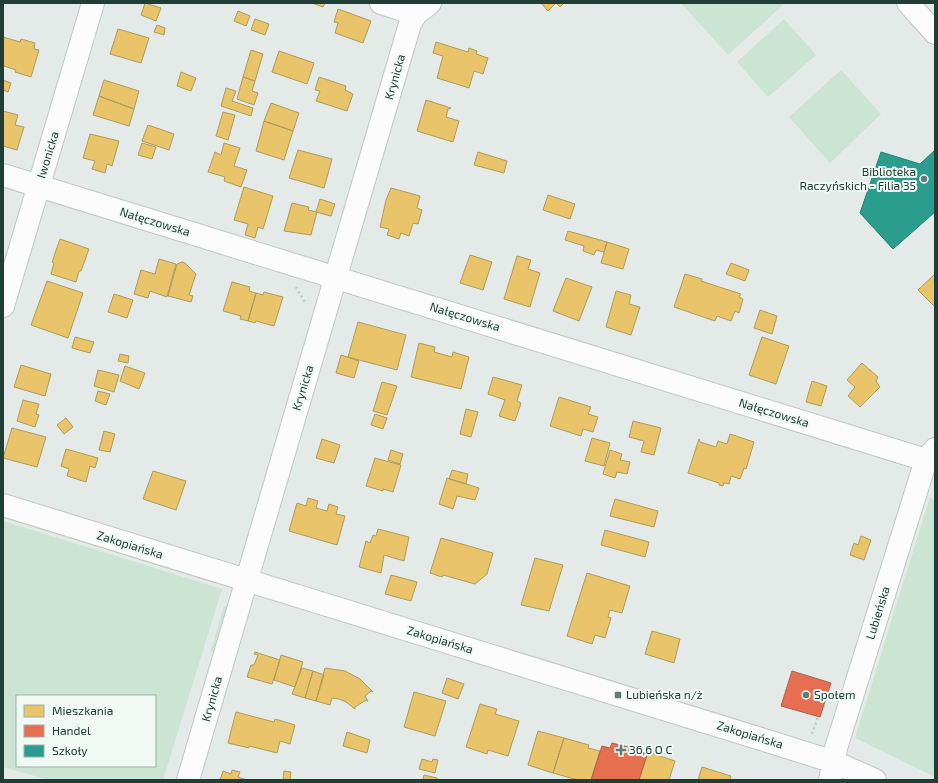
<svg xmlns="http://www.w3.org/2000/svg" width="938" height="783" font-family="'Exo 2',sans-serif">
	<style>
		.green { fill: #cce4d3; fill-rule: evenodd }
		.homes { fill: #e9c46a; stroke: #ad9c5a }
		.shops { fill: #e76f51; stroke: #ab6049 }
		.schools { fill: #2a9d8f; stroke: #278074 }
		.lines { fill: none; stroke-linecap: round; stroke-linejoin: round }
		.minor-casing { stroke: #c1c7c4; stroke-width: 24 }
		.path { stroke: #c1cac6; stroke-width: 2.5; stroke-dasharray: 2 3; stroke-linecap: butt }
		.minor { stroke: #fbfcfb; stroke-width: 22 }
		.poi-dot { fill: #657a74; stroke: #f1f9f5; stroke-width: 1.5 }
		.labels { text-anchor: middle; stroke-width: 4; stroke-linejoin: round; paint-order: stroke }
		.street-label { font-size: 12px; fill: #203e36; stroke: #f1f9f5 }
		.poi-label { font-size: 12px; fill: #203e36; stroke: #f1f9f5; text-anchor: start }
	</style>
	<rect width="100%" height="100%" fill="#e4eae7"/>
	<!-- green -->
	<path class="green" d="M681,3H785L728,55Z
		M784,19L816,55L768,97L737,62Z
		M841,70L881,114L830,163L789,117Z
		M930,497L935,501V777L855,738Z
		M3,521L222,589L163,780H49L3,767ZM17,696H155V766H17Z
		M224,606L231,608L219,649L210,653Z"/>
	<!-- homes -->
	<path class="homes" d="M145,3L161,8L156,21L141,15Z
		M312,3H325L323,7Z
		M541,3H564L560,7L556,3L548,11Z
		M338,9L371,21L363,43L335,33L338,23L334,22Z
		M238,11L250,16L246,26L234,21Z
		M255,19L269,24L265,35L251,30Z
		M157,25L165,28L164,35L154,32Z
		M118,29L149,38L141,63L110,54Z
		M3,37L20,42L21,39L35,43L34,49L39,50L31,77L15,72L16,70L4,66L3,69Z
		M436,42L468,52L469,48L477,51L476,54L488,58L483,74L474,71L469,88L437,78L443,56L433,53Z
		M251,50L263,54L255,81L243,77Z
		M279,51L314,63L307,84L272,72Z
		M181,72L196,78L191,91L177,86Z
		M243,77L255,81L252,91L258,93L254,105L237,99Z
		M319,77L346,86L345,90L353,94L347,111L316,101L320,91L315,90Z
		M3,80L11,83L8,92L3,90Z
		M104,80L139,91L134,109L99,96Z
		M226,88L236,91L232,101L253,108L251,116L221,106Z
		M99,96L134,109L129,126L93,115Z
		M426,100L451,108L448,109L446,117L459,121L453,142L417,131Z
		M271,103L299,113L293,131L264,121Z
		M3,111L18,115L15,125L24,127L17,150L3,146Z
		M223,112L235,115L228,140L216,136Z
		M264,121L293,131L284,160L256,151Z
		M148,125L174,134L169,150L142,141Z
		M90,134L119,141L112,166L107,164L105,173L92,169L95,161L83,158Z
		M142,143L156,147L152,159L138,155Z
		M224,143L240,148L234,166L247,170L241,187L224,181L225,177L208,172L215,152L221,155Z
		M298,150L332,159L324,188L289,178Z
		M478,152L507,161L504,173L474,165Z
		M244,187L273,196L263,229L258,227L255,238L245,235L248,224L234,220Z
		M391,188L420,196L417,208L422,210L418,224L413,223L409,236L401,233L399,239L387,235L389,229L380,227L386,200Z
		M548,195L575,204L570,219L543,210Z
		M320,199L335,204L331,216L316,212Z
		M292,203L309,207L308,210L317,212L311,235L284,231Z
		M568,231L607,242L604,252L596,250L594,255L583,251L584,246L565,240Z
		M60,239L89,249L81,271H79L76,282L51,274L54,263L52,262Z
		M607,242L629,249L623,269L601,263Z
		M470,255L492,262L483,290L460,283Z
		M517,256L531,260L528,269L540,273L530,307L504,299Z
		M159,259L176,264L167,297L150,291L148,298L134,294L141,270L155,274Z
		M182,262L185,263L196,274L189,295L193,296L191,302L168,296L177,264Z
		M731,263L749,270L745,281L726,274Z
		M685,274L702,279L701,281L741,294L739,297L743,299L739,313L735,311L731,321L717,316L715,321L674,307Z
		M935,274V307L918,290Z
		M566,278L592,287L579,321L553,311Z
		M47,281L83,293L68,338L31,325Z
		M232,282L250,287L249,291L256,293L248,321L240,319L241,316L223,311Z
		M616,291L631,295L629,304L640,307L631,335L606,327Z
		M264,292L283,297L274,326L256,321L255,323L248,321L256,293L263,295Z
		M114,294L133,300L127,318L108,312Z
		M760,310L777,316L772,334L754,328Z
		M358,322L406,335L397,370L348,357Z
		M75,337L94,342L90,353L72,348Z
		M762,337L789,346L776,384L749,375Z
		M419,343L435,347L434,352L452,357L453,352L469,357L461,389L411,377Z
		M120,354L129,356L128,363L118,361Z
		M341,355L359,361L354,378L336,373Z
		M862,363L878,377L876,381L880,387L860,407L848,396L855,387L847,380Z
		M21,365L51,374L45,396L14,387Z
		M125,366L145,373L139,389L120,381Z
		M98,370L119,375L114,392L94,386Z
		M493,377L522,385L517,401L521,403L515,421L499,416L505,400L488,394Z
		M812,381L827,386L821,406L806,402Z
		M382,382L397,386L387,415L373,411Z
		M98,391L110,394L106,405L95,401Z
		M559,397L591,407L588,414L598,417L593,432L583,429L581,436L550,426Z
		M23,400L39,404L36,414L39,415L35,427L17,421Z
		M466,409L478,412L471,437L460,434Z
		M375,414L387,418L383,429L371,425Z
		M66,418L73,427L64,434L57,425Z
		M633,421L661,428L654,455L641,452L644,441L629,437Z
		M12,428L46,437L37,467L3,458Z
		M104,431L115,434L110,452L99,450Z
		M730,434L754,442L746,469L744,468L740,479L731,476L729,484L724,483L723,486L719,485V483L688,473L699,439L700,442L716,447L718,441L727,444Z
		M592,438L610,443L604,466L585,461Z
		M322,439L340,445L334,463L316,458Z
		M66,449L98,458L95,468L90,466L86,482L67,476L69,469L61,466Z
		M391,450L403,454L400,464L388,460Z
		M610,450L622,454L620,460L630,462L627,474L617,472L615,478L603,474Z
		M375,458L401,465L393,492L383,489V491L366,486Z
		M452,470L468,474L466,484L449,479Z
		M153,471L186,481L176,510L143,499Z
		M447,478L479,488L475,500L457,496L453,509L439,504Z
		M308,498L318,501L316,508L327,511L329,504L338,507L336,514L345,516L337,545L289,531L297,503L306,506Z
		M615,499L658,511L654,527L610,516Z
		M378,529L409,537L404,561L384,555L381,573L359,567L366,541L370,543L373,535L376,536Z
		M605,530L649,542L645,557L601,545Z
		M861,536L871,540L864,560L850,555L854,543L858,545Z
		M441,538L493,553L487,574L475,584L443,575L442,577L430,573Z
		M535,558L563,565L549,611L521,605Z
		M587,573L630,586L622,613L610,610L608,617L611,618L605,638L595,635L592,644L567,636Z
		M391,575L417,582L411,601L385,594Z
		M652,631L680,639L674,663L645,654Z
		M255,652L280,660L272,684L247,677L251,665H254L258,655L254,654Z
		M281,655L303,662L295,687L274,680Z
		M302,668L313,671L305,698L292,694Z
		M325,668L345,671L360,679L373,692L371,691L365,696L368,701L366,700L355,707V709L346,702L339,699L332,698L330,705L316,701Z
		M313,671L324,675L316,701L305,698Z
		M447,678L464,684L458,699L442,693Z
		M414,692L446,701L435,736L404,727Z
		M480,704L497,709L495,714L519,721L508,756L488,750L487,754L466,747Z
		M236,712L274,722L275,719L295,725L290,744L280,741L277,753L249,746V748L228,743Z
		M538,731L564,738L553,773L528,765Z
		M347,732L370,740L367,753L343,746Z
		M564,738L589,745L588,748L600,751L591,780H578L553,773Z
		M648,752L675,761L669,780H639Z
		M422,759L432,762L433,759L438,760L435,773L419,769Z
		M702,767L731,776L730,780H698Z
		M232,770L240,772L238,777L247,780H220L223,771L231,774Z
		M284,771L291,772L290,780L283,779Z
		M424,775L437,778V780H423Z"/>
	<!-- shops -->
	<path class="shops" d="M792,671L831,683L820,717L781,706Z
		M612,743L648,752L639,780H591L602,746L610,748Z"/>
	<!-- schools -->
	<path class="schools" d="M935,150V212L893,249L860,213L881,152L920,164Z"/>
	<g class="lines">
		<!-- minor casing -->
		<g class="minor-casing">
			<path id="minor" d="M381,3L416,14
				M908,3L935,33
				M3,175L926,460
				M3,306L93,3
				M3,505L761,739L834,762L875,780
				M188,780L410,24L416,14L430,3
				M830,780L836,748L926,460L935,449"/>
		</g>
		<!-- path -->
		<path class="path" d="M296,287L306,304
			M812,734L818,717"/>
		<!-- minor -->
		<use href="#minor" class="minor"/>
	</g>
	<!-- markers -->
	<g class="poi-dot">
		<circle cx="924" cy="179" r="4"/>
		<rect x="614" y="691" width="8" height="8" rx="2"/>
		<circle cx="806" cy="695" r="4"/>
		<path d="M619 744h4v4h4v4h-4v4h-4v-4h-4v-4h4z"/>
	</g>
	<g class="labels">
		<!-- street labels -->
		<g class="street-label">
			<text transform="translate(395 77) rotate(-74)" y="4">Krynicka</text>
			<text transform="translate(48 155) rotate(-73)" y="4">Iwonicka</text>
			<text transform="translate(155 222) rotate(17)" y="4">Nałęczowska</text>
			<text transform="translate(465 317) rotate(17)" y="4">Nałęczowska</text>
			<text transform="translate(303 388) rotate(-73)" y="4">Krynicka</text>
			<text transform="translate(774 413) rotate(17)" y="4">Nałęczowska</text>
			<text transform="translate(130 545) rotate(17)" y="4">Zakopiańska</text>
			<text transform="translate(878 613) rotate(-73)" y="4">Lubieńska</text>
			<text transform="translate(440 640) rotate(17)" y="4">Zakopiańska</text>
			<text transform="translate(212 699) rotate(-74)" y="4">Krynicka</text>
			<text transform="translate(750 735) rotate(17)" y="4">Zakopiańska</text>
		</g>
		<!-- poi labels -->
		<g class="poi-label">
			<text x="916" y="176" text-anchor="end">Biblioteka<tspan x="916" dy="14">Raczyńskich - Filia 35</tspan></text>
			<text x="626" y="699">Lubieńska n/ż</text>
			<text x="814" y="699">Społem</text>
			<text x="629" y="754">36,6 O C</text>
		</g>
	</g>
	<!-- border -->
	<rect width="938" height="783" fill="none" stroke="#203e36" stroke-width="8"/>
	<!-- legend -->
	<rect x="16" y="695" width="140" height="72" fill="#f1f9f5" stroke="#9daea9"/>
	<rect x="24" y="705" width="20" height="12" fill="#e9c46a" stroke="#9daea9"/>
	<text x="52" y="715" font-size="12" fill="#203e36">Mieszkania</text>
	<rect x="24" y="725" width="20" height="12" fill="#e76f51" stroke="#9daea9"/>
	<text x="52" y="735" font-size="12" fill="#203e36">Handel</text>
	<rect x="24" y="745" width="20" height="12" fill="#2a9d8f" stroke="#9daea9"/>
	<text x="52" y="755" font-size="12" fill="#203e36">Szkoły</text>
</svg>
